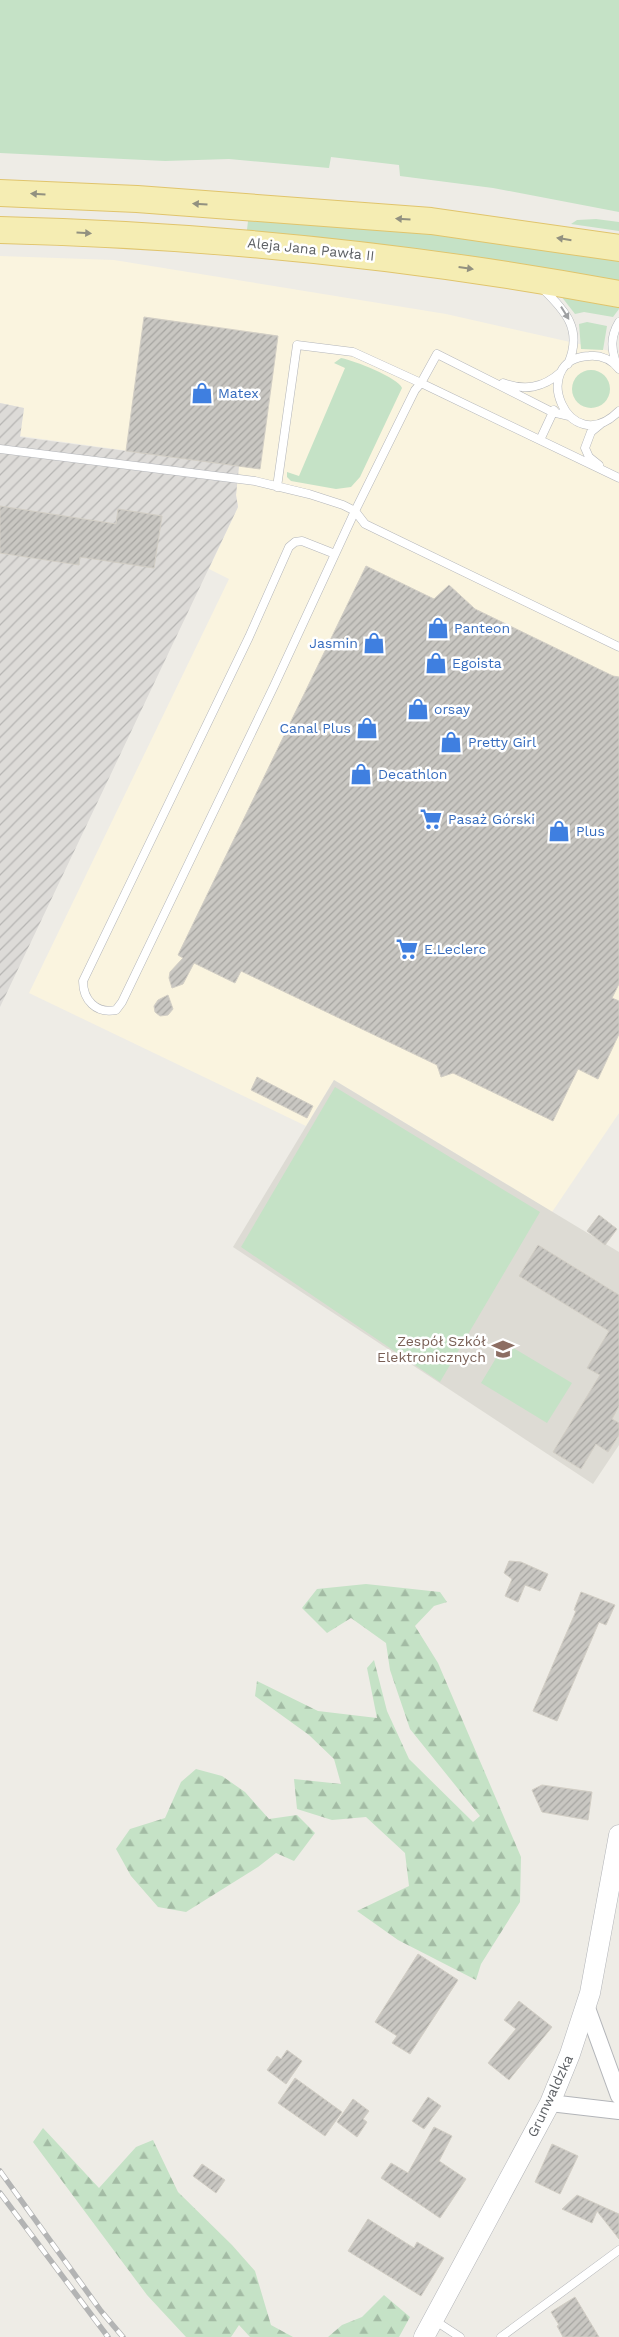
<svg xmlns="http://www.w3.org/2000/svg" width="619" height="2337" font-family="'Work Sans',sans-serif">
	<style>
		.commercial { fill: #faf4df }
		.industrial { fill: url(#industrial-furrows) }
		.education { fill: #dddbd4 }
		.green { fill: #c5e2c6 }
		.forest { fill: url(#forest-firs) }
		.building { fill: url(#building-hatch); stroke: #d2cec5 }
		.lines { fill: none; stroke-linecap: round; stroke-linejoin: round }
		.service-casing { stroke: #b3b5b9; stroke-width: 9 }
		.minor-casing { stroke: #b3b5b9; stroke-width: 18 }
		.tertiary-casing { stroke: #b3b5b9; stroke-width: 21 }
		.primary-casing { stroke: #e0c46c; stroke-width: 28 }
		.service { stroke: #fff; stroke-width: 8 }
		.minor { stroke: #fff; stroke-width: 16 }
		.tertiary { stroke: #fff; stroke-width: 20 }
		.primary { stroke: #f5edb3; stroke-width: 26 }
		.rail-casing { stroke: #b3b4b4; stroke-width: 5.5 }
		.rail { stroke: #fff; stroke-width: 4; stroke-dasharray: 11; stroke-linecap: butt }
		.oneway { fill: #929180 }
		.oneway2 { fill: #9ea0a2 }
		.labels { text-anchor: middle; stroke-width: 5; stroke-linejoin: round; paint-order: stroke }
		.street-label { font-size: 14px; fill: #5d6064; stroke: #fff }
		.shop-label { font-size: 14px; fill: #366cbe; stroke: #fff; text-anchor: start }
		.education-label { font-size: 14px; fill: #785e54; stroke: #fff; text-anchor: end }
	</style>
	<defs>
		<pattern id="industrial-furrows" width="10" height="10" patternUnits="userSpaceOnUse" patternTransform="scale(1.25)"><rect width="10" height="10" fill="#dddbd8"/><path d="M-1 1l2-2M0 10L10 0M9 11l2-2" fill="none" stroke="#b6b5b3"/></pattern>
		<pattern id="forest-firs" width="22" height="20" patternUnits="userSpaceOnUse" patternTransform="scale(1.25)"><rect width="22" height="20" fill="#c5e2c6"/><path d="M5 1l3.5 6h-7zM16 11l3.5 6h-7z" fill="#a3bba4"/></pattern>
		<pattern id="building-hatch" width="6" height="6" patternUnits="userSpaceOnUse" patternTransform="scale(1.25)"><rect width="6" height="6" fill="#c9c7c2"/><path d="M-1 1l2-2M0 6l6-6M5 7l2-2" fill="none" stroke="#a6a5a1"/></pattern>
	</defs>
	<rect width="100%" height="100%" fill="#eeece6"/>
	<!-- commercial -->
	<path class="commercial" d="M0,256L114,260L446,314L619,353V1113L552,1212L334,1080L306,1126L29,993L229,579L209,569L238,507L236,495L239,466L20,436L24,408L0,403Z"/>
	<!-- industrial -->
	<path class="industrial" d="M0,403L24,408L20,437L239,466L236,495L238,507L0,1007Z"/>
	<!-- education -->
	<path class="education" d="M334,1080L619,1252V1445L593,1484L233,1247Z"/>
	<!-- green -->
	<path class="green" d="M0,0H619V212L493,188L400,176L399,165L331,157L329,168L229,159L165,161L0,153Z
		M259,218L430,231L619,258V282L255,233V230H247L248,221L258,222Z
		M596,219L619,222V231L571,224L577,220Z
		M561,296L619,304V309L613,317L584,312L575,314Z
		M587,322L607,326L603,350L581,349L579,324Z
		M341,358C353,360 399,378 402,388L360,477L351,487L336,489L291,481L287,477V472L299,476L345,368L334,363Z
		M572 389a19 19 0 1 1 38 0a19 19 0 1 1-38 0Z
		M335,1087L540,1212L440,1382L241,1247Z
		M505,1343L572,1383L547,1423L481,1383Z"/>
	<!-- forest -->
	<path class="forest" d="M366,1584L440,1592L447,1602L434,1606L415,1626L438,1663L521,1857L520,1902L481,1964L476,1980L398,1940L357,1911L409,1886L405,1853L366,1817L332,1820L297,1809L294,1779L341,1784L334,1759L309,1735L255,1696L257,1681L318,1711L377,1718L367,1668L374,1660L387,1711L409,1759L473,1822L480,1816L410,1729L390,1670L386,1643L351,1618L327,1633L302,1608L317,1589Z
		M196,1769L222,1776L245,1792L269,1819L297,1815L315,1833L294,1861L276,1853L258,1867L186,1912L158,1907L131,1876L116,1849L130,1829L165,1818L181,1782Z
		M43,2128L99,2188L136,2147L153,2140L178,2192L232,2245L255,2271L271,2325L293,2337H250L239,2325L231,2337H186L147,2295L33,2142Z
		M384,2295L410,2317L399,2337H328L342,2325L362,2317Z"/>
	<!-- building -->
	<path class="building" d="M144,317L278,336L260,469L126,451Z
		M0,506L116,524L118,509L162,516L154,568L80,557L79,565L0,553Z
		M366,566L434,599L449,585L475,609L613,676L619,677V984L612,998L619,1001V1034L598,1079L578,1069L553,1121L453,1073L441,1077L437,1065L241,971L235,983L194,963L183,984L172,988L169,978L170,972L183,958L178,955Z
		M168,995L173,1009L168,1015L160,1016L155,1012L154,1006L158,1000Z
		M257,1077L313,1106L307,1118L251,1090Z
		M599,1215L617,1229L605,1245L587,1231Z
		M538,1245L619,1295V1406L612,1419L619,1423V1435L608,1452L596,1444L581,1469L553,1452L600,1375L587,1368L609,1331L519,1276Z
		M509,1561L521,1562L548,1574L540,1591L525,1585L518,1602L505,1596L512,1579L504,1573Z
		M581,1592L615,1605L606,1625L599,1622L557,1721L533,1711L576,1611L574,1610Z
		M542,1785L592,1792L588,1820L542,1812L532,1790Z
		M418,1954L458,1980L410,2054L392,2043L397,2036L375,2022Z
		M519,2001L552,2027L509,2080L488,2063L516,2029L504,2020Z
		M287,2050L302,2061L286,2084L267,2070L277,2056L281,2059Z
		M295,2078L342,2112L325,2136L278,2103Z
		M428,2097L441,2106L424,2129L412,2121Z
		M353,2099L369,2111L363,2119L367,2122L357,2137L337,2122Z
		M434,2127L452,2136L439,2161L466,2179L440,2218L381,2178L391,2163L408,2173Z
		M552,2144L578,2156L560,2194L535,2182Z
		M202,2164L225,2180L216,2193L193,2176Z
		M577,2195L619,2214V2239L597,2211L592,2223L562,2209Z
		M368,2219L414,2248L417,2242L444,2258L421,2296L348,2251Z
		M575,2297L599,2337H563L557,2326L559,2325L551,2312Z"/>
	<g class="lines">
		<!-- service casing -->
		<g class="service-casing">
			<path id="service" d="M542,288C566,311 583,330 568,364
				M617,365C611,350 610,337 619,322
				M619,369C612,360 601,355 589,356C527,359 568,462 619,411
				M503,383C525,391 543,388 561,372
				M540,440L554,410
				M0,449L255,481L309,494L343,505L355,511L365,524L619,647
				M599,465L589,457L585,448L591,432L602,423
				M277,487L297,345L353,352L421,383L437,354L552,412L569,416
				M335,554L302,541L295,542L289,547L249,637L83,981C83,1000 96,1014 116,1010L122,1002L274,686L355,511L415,390L421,383L619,478
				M434,2320L460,2337
				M501,2337L619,2250"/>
		</g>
		<!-- minor casing -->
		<g class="minor-casing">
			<path id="minor" d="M587,2008L619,2096
				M550,2103L619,2111"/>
		</g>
		<!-- tertiary casing -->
		<g class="tertiary-casing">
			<path id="tertiary" d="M424,2337L550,2103L570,2054L590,1993L619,1835"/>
		</g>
		<!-- primary casing -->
		<g class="primary-casing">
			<path id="primary" d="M0,193L137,199L431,221L619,248
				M0,230C208,235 414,256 619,294"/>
		</g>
		<!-- service -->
		<use href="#service" class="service"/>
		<!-- minor -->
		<use href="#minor" class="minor"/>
		<!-- tertiary -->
		<use href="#tertiary" class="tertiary"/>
		<!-- primary -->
		<use href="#primary" class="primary"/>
		<!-- rail casing -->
		<g class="rail-casing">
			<path id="rail" d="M0,2171L101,2311L123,2337
				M0,2193L108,2337"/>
		</g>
		<!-- rail -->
		<use href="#rail" class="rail"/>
	</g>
	<!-- one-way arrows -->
	<defs><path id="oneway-solid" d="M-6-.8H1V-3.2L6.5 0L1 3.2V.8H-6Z" transform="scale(1.25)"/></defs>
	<g class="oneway">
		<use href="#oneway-solid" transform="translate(38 194) rotate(-177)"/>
		<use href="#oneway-solid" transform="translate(200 204) rotate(-176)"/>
		<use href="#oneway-solid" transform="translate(403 219) rotate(-176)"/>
		<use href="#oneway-solid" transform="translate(84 233) rotate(3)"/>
		<use href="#oneway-solid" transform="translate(564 239) rotate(-171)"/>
		<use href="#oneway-solid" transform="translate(466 268) rotate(8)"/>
	</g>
	<use class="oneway2" href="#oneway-solid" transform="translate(565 313) rotate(58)"/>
	<!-- icons -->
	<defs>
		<g id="shop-bare" transform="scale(1.725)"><path d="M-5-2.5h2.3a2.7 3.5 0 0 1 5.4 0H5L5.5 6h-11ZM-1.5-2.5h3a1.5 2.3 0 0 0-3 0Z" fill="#3f7fe0" stroke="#fff" stroke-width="2.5" paint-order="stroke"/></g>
		<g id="supermarket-bare" transform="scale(1.725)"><path d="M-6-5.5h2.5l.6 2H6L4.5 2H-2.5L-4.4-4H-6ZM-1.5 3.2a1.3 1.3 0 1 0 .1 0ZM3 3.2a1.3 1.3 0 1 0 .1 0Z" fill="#3f7fe0" stroke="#fff" stroke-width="2.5" paint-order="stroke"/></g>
		<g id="school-bare" transform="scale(1.725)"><path d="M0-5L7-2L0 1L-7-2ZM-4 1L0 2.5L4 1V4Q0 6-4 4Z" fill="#8d6e63" stroke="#fff" stroke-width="2.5" paint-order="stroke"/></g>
	</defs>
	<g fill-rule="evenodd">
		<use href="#shop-bare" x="202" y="393"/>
		<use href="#shop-bare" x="438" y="628"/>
		<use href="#shop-bare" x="374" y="643"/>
		<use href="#shop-bare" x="436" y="663"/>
		<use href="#shop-bare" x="418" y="709"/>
		<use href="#shop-bare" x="367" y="728"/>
		<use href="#shop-bare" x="451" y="742"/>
		<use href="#shop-bare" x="361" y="774"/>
		<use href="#supermarket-bare" x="431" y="819"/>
		<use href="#shop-bare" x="559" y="831"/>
		<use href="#supermarket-bare" x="407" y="949"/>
		<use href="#school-bare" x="503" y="1349"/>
	</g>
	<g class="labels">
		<!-- street labels -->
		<g class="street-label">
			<text transform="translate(311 249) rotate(6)" y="5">Aleja Jana Pawła II</text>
			<text transform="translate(550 2096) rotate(-65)" y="5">Grunwaldzka</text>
		</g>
		<!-- shop labels -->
		<g class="shop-label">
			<text x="218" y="398">Matex</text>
			<text x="454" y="633">Panteon</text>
			<text x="358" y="648" text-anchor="end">Jasmin</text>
			<text x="452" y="668">Egoista</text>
			<text x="434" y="714">orsay</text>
			<text x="351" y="733" text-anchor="end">Canal Plus</text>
			<text x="468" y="747">Pretty Girl</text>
			<text x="378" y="779">Decathlon</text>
			<text x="448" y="824">Pasaż Górski</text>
			<text x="576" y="836">Plus</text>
			<text x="424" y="954">E.Leclerc</text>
		</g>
		<!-- education labels -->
		<g class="education-label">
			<text x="486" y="1346">Zespół Szkół<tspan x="486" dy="16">Elektronicznych</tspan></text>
		</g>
	</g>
</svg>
